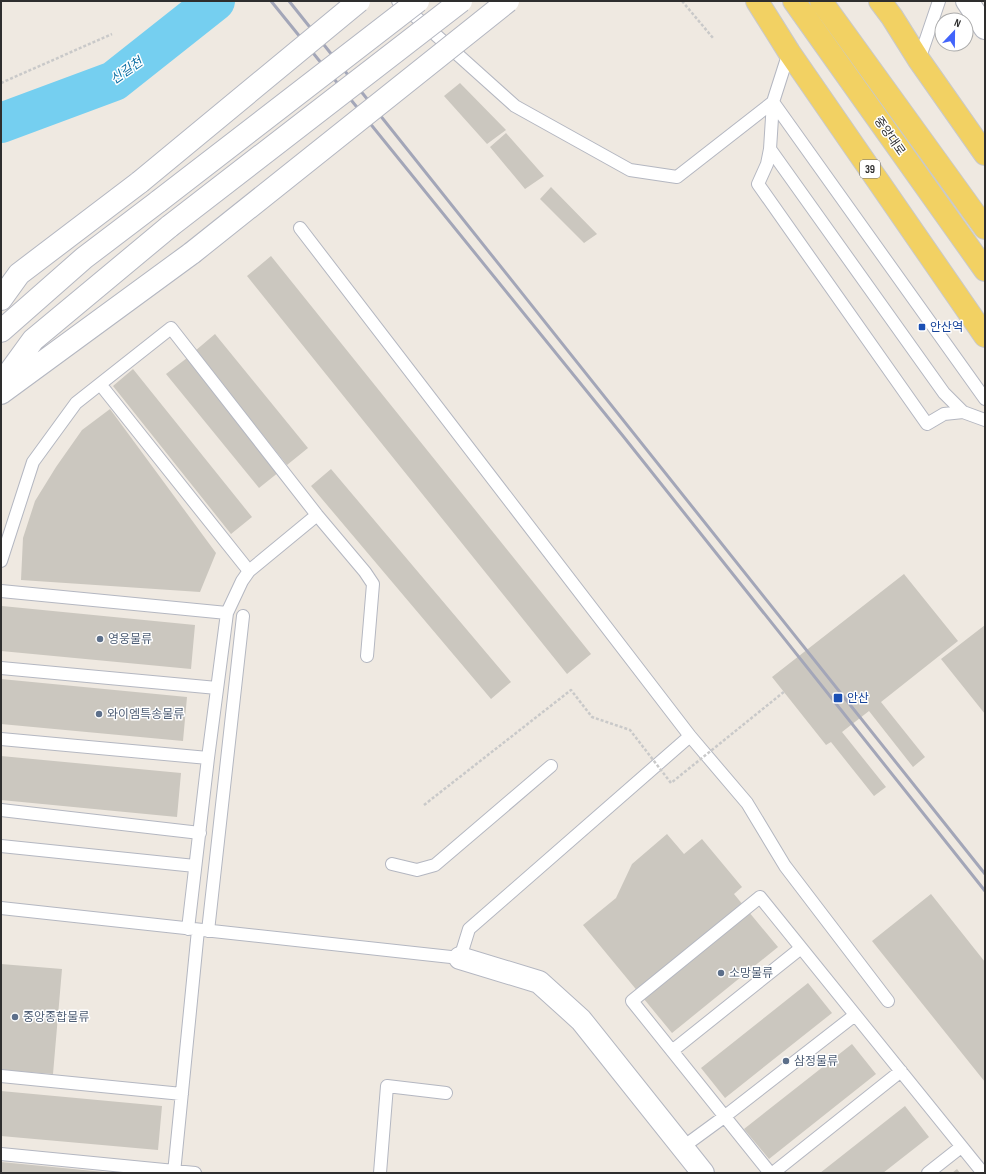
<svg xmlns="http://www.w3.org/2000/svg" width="986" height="1174" font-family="'Sofia Sans Condensed','Noto Sans KR',sans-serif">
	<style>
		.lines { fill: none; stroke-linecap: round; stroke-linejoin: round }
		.river { stroke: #75cff0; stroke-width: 40 }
		.building { fill: #cbc7bf }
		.service-casing { stroke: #b4b7c1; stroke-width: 14 }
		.minor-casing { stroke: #b4b7c1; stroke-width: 24 }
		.tertiary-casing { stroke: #b4b7c1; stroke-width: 24 }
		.secondary-casing { stroke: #b4b7c1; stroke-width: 24 }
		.primary-casing { stroke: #c9c9c9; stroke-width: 24 }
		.path { stroke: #c9c9c9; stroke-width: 2.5; stroke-dasharray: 3 2; stroke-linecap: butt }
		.service { stroke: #fff; stroke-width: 12 }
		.minor { stroke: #fff; stroke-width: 22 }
		.tertiary { stroke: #fff; stroke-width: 22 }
		.secondary { stroke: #fff; stroke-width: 22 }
		.primary { stroke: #f2d163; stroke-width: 22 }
		.rail { stroke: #a3a6b8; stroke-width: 3 }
		.secondary-bridge-casing { stroke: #b4b7c1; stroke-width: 24; stroke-linecap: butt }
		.path-bridge { stroke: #c9c9c9; stroke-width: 2.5; stroke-dasharray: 3 2; stroke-linecap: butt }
		.secondary-bridge { stroke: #fff; stroke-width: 22 }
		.transit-dot { fill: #1a4fb4; stroke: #fff; stroke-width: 1.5 }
		.service-dot { fill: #5c6f8a; stroke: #fff; stroke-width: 1.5 }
		.labels { text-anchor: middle; stroke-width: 3; stroke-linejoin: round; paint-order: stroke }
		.shield { fill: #fff; stroke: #6d6d6d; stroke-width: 1 }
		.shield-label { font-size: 11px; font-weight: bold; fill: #2e2e2e }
		.street-label { font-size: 12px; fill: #2e2e2e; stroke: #fff }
		.transit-label { font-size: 12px; fill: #164399; stroke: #fff; text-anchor: start }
		.service-label { font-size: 12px; fill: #4e5e75; stroke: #fff; text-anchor: start }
		.water-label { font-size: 13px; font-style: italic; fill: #0d6fa3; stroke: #fff }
	</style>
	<rect width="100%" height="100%" fill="#efe9e1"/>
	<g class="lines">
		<!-- river -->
		<path class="river" d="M1,123L114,81L215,1"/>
	</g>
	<!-- building -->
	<path class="building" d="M460,83L506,130L487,144L444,96Z
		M506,133L544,176L525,189L490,147Z
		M551,187L597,234L584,243L540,199Z
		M271,256L591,654L567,674L247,276Z
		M215,334L308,448L287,465L195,351Z
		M187,358L279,472L259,488L166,374Z
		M133,369L252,517L231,534L113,386Z
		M110,409L216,553L200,592L21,580L23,538L35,501L56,467L82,430Z
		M331,469L511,682L491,699L311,486Z
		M904,574L958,641L881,702L925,757L913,767L869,711L842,732L886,787L874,796L831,742L826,745L772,677Z
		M2,606L195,625L191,669L1,651V622Z
		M985,625V714L941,659Z
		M1,679L187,697L183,741L1,724Z
		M1,756L181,773L177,817L1,800Z
		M667,834L684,854L702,839L742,887L734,894L778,947L672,1033L583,925L616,898L632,864Z
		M931,894L985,962V1082L872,941Z
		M1,964L62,969L53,1074L1,1070Z
		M808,983L832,1013L725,1098L701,1068Z
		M852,1044L876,1074L769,1159L744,1129Z
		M1,1091L162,1106L158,1150L1,1136Z
		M905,1106L929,1137L883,1173H820Z
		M1,1162L104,1172V1173H1Z
		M957,1169L960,1173H952Z"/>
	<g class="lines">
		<!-- service casing -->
		<g class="service-casing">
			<path id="service" d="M398,1L515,106L630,170L677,177L773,102L985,399
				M789,52L773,102L770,149L767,164L758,184L927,424L944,414L963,412L985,420
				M919,60L939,1
				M770,149L944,393L963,412
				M300,228L690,736L747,803L785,866L888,1001
				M100,384L249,571
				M1,561L33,462L76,403L171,328L317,515L365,572L373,584L367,656
				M1,591L227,613
				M1,668L217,688
				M1,739L208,758
				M1,810L200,833
				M1,846L195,866
				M392,864L417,870L435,865L551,766
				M1,908L460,958L469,929L690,736
				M188,929L208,758L227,613L242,581L249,571L317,515
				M208,931L243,616
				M672,1051L801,948
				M1,1076L182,1094
				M683,1147L724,1117L855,1015
				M1,1154L195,1173
				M174,1173L198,930
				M380,1173L387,1086L446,1093
				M770,1173L632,1001L760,897L983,1173
				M773,1173L901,1071
				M928,1173L961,1147"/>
		</g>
		<!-- minor casing -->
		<g class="minor-casing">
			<path id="minor" d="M967,1L985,28"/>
		</g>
		<!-- tertiary casing -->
		<g class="tertiary-casing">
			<path id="tertiary" d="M460,958L539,982L581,1020L703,1173"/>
		</g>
		<!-- secondary casing -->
		<g class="secondary-casing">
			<path id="secondary" d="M1,299L19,274L140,182
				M1,331L84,258L159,201
				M1,384L33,340L170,226
				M1,393L192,253"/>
		</g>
		<!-- primary casing -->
		<g class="primary-casing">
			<path id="primary" d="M757,1L789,52L985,336
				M794,1L985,270
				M821,1L985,228
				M880,1L892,17L919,60L985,154"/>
		</g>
		<!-- path -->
		<path class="path" d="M682,1L713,38
			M1,83L112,34"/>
		<!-- service -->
		<use href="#service" class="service"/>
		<!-- minor -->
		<use href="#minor" class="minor"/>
		<!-- tertiary -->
		<use href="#tertiary" class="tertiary"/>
		<!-- secondary -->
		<use href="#secondary" class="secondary"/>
		<!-- primary -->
		<use href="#primary" class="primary"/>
		<!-- rail -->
		<path class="rail" d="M271,1L623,436L985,891
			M289,1L985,874"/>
		<!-- secondary-bridge casing -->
		<g class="secondary-bridge-casing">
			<path id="secondary-bridge" d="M140,182L359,1
				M159,201L418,1
				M170,226L461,1
				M192,253L508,1"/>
		</g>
		<!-- path-bridge -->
		<path class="path-bridge" d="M424,805L571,690L592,717L630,730L671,783L785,691"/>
		<!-- secondary-bridge -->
		<use href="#secondary-bridge" class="secondary-bridge"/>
	</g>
	<!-- markers -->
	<g class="transit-dot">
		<rect x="918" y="323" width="8" height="8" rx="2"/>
		<rect x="833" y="693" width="10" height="10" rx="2"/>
	</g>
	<g class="service-dot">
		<circle cx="100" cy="639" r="4"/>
		<circle cx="99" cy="714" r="4"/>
		<circle cx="721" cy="973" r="4"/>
		<circle cx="15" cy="1017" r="4"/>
		<circle cx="786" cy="1061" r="4"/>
	</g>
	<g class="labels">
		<!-- shield labels -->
		<rect class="shield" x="860" y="160" width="20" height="18" rx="3"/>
		<g class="shield-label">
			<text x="870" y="173">39</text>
		</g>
		<!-- street labels -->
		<g class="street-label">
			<text transform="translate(890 136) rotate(55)" y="4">중앙대로</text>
		</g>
		<!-- transit labels -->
		<g class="transit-label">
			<text x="930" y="331">안산역</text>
			<text x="847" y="702">안산</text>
		</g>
		<!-- service labels -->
		<g class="service-label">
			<text x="108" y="643">영웅물류</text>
			<text x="107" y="718">와이엠특송물류</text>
			<text x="729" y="977">소망물류</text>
			<text x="23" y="1021">중앙종합물류</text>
			<text x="794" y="1065">삼정물류</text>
		</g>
		<!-- water labels -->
		<g class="water-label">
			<text transform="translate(126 70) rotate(-35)" y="5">신길천</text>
		</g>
	</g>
	<!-- border -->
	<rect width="986" height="1174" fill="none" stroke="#2e2e2e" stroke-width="4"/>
	<!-- north arrow -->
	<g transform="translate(954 32) rotate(22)"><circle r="19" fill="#ffffff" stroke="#ababab"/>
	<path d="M0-3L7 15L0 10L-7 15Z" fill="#4264fb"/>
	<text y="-6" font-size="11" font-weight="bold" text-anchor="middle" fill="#2e2e2e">N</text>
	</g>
</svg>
